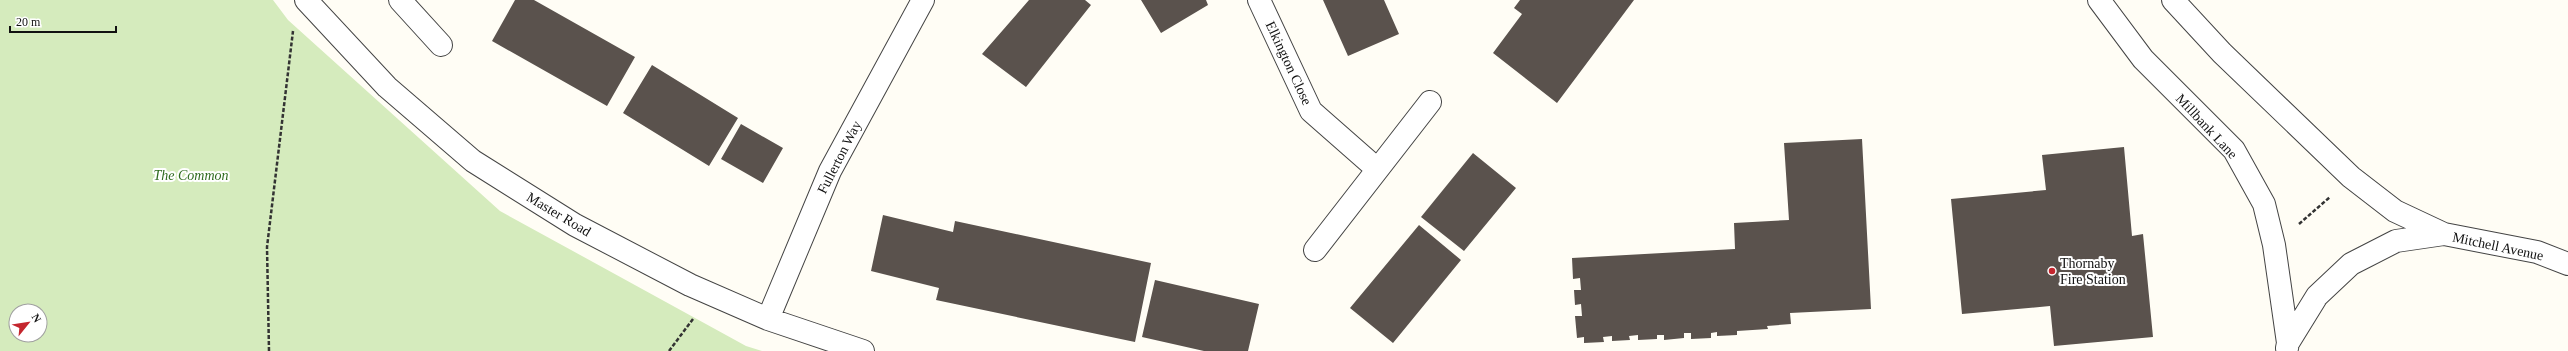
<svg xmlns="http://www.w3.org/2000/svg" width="2568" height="351" font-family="'Times New Roman',serif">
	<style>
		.green { fill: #d5ebbd; fill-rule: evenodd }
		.building { fill: #5a524d }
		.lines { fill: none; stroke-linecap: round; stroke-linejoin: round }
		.minor-casing { stroke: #444; stroke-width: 24 }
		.path { stroke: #333; stroke-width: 2.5; stroke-dasharray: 4 2; stroke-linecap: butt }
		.minor { stroke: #fff; stroke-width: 22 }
		.poi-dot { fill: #c4262e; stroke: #fff; stroke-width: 1.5 }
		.labels { text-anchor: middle; stroke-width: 4; stroke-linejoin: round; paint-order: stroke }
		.street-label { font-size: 14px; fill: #111; stroke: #fff }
		.park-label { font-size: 14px; font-style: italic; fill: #2f6b1f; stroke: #fff }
		.poi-label { font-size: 14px; fill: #111; stroke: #fff; text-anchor: start }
	</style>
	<rect width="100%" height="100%" fill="#fffdf5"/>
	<!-- green -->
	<path class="green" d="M0,0H273L288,20L500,211L746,346L762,351H0ZM16,311H40V335H16Z"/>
	<!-- building -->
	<path class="building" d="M515,0H534L635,57L607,106L492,41Z
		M1029,0H1085L1091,5L1026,87L982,54Z
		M1141,0H1206L1208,5L1161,33Z
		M1323,0H1384L1399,34L1348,56Z
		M1520,0H1634L1557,103L1493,53L1522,14L1514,8Z
		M652,65L738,118L709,166L623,113Z
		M741,124L783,148L763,183L721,159Z
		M1862,139L1871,309L1790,313L1791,324L1767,326L1768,329L1737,331V335L1717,336V332L1711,333V338L1691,339V333H1684V338L1664,340V335H1657V339L1638,340V335L1629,336L1630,340L1612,341V336L1603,337L1604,342L1584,343V337L1577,338L1575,316H1582L1581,304L1575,305L1574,290H1581L1580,278L1573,279L1572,258L1735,249L1734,223L1789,220L1784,143Z
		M2124,147L2132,236L2143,234L2153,337L2054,346L2050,306L1962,314L1951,199L2046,190L2042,155Z
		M1473,153L1516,188L1464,251L1421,217Z
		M883,215L953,232L955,221L1151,263L1135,342L936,300L939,288L871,271Z
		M1419,225L1461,260L1393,343L1350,308Z
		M1155,280L1259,304L1248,351H1204L1142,337Z"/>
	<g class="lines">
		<!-- minor casing -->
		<g class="minor-casing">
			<path id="minor" d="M306,0L387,87L473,161L575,225L690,285L768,319L863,351
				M400,0L441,45
				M1259,0L1311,111L1377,169
				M2099,0L2143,59L2234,150L2264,204L2274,245L2288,343
				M2173,0L2222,53L2351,177L2395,211L2444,234
				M1315,250L1430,102
				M768,319L830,171L923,0
				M2287,348L2288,343L2317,296L2351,264L2396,241L2444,234L2537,252L2568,264"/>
		</g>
		<!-- path -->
		<path class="path" d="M2299,224L2330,197
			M269,351L267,247L293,31
			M669,351L693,319"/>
		<!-- minor -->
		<use href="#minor" class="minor"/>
	</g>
	<!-- markers -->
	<circle class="poi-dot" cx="2052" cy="271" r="4"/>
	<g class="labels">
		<!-- street labels -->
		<g class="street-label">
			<text transform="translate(1289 63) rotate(65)" y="5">Elkington Close</text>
			<text transform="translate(2207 126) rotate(47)" y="5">Millbank Lane</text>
			<text transform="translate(839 157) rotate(-63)" y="5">Fullerton Way</text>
			<text transform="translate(559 214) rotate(31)" y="5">Master Road</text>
			<text transform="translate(2498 246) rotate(12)" y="5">Mitchell Avenue</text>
		</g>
		<!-- park labels -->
		<g class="park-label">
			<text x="191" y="180">The Common</text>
		</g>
		<!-- poi labels -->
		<g class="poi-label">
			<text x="2060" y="268">Thornaby<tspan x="2060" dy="16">Fire Station</tspan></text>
		</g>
	</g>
	<!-- north arrow -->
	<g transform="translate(28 323) rotate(60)"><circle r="19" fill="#ffffff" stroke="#a0a0a0"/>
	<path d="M0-3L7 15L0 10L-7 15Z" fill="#c4262e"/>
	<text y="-6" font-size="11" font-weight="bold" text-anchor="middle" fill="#111111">N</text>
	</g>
	<!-- scale -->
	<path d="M10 26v6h106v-6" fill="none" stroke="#111111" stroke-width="2"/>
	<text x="16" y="26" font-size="12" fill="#111111" stroke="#ffffff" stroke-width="3" paint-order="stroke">20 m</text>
</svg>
